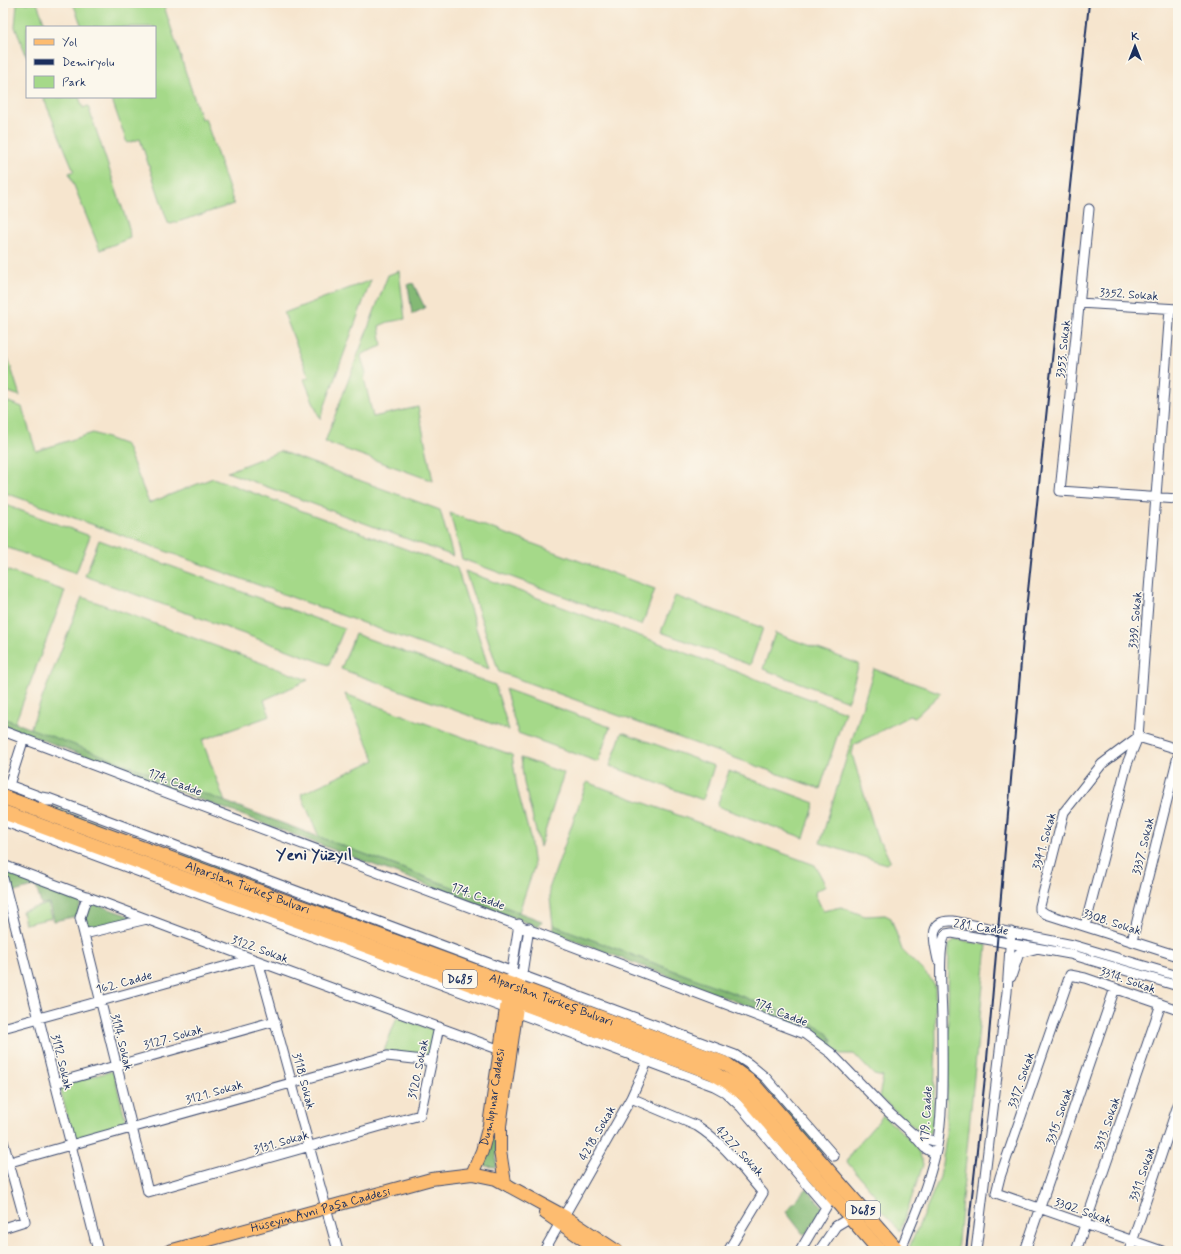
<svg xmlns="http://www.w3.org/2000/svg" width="1181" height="1254" font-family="Mynerve,sans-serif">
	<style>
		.green { fill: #a5d989; stroke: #608474 }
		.forest { fill: #84b975; stroke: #50746a }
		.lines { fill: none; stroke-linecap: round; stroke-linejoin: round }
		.minor-casing { stroke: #3c4a6f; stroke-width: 11 }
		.major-casing { stroke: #3c4a6f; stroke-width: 14 }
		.highway-casing { stroke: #3c4a6f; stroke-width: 16 }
		.minor { stroke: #fff; stroke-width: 9 }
		.major { stroke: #fdbc70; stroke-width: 12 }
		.highway { stroke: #fdbc70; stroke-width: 14 }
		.rail { stroke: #1b2f5e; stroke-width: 2 }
		.labels { text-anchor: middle; stroke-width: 3; stroke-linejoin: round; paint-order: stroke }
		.shield { fill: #fbf7ec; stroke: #5e6b89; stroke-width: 1 }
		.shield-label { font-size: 11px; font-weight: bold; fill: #1b2f5e }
		.street-label { font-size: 12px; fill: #1b2f5e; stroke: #fbf7ec }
		.district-label { font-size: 16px; font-weight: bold; fill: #1b2f5e; stroke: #fbf7ec }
	</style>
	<rect width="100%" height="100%" fill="#fbf7ec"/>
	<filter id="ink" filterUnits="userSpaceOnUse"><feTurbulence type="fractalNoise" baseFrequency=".025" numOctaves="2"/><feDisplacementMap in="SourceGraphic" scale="8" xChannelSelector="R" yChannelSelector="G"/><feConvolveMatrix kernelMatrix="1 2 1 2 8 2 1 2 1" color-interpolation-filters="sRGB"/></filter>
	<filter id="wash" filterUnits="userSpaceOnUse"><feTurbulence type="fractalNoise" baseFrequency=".012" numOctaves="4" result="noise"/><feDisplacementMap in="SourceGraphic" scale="16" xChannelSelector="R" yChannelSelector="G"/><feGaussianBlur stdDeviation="0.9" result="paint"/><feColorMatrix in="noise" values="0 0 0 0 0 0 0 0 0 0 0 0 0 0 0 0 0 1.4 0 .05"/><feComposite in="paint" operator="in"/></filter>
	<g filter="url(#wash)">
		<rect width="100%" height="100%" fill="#f6e5ce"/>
		<!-- green -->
		<path class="green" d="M17,3H37L46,27H27V57L15,27Z
			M73,3H163L201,119L205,118L234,204L171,224L168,223L140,139L127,143L111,97H155V27H82Z
			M43,97H79L83,108L88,106L129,228L130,238L100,250L69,173L74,171Z
			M399,271L405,319L388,322L379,326L382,346L362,354L361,357L366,373L364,377L373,417L418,407L433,481L325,442L388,275Z
			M371,280L320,419L304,379L309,377L284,313Z
			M8,358L20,396L3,390V372Z
			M3,400L22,407L36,451L93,433L126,445L149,503L213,478L457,568L489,669L3,492Z
			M280,451L440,510L453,556L227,472Z
			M3,504L90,536L76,573L3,546Z
			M450,513L655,589L642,625L462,559Z
			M99,540L344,629L329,665L85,576Z
			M3,569L65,591L15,723L3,718Z
			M465,571L845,712L820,789L499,672Z
			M675,596L763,628L750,665L661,632Z
			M82,597L308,680L264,700L270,716L202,740L225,802L30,729Z
			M775,633L859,664L848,701L763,669Z
			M355,634L495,685L509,730L341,669Z
			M874,669L941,693L915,717L909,716L854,745L852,754L878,841L882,844L890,861L886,864L820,843Z
			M505,689L610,727L598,762L518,733Z
			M345,694L512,755L517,788L530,837L534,867L519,912L319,837L301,794L375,760Z
			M622,732L714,766L703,800L610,766Z
			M521,758L564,773L540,847L524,783Z
			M729,771L815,803L804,838L717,806Z
			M587,782L815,865L826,886L816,891L815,894L823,911L841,907L865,916L885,915L891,918L902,950L931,979L935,987L936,1040L933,1126L929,1134L920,1132L879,1097L883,1077L874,1075L854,1054H840L832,1046V1039L807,1021L553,925L549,889Z
			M3,788L505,973L504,976L3,791Z
			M48,904L52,918L25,924L22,911Z
			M955,939L987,945L957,1251H910L908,1250L940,1177L946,1137L949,945Z
			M532,983L741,1062L763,1081L761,1083L532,986Z
			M397,1017L434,1030L428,1056L384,1051Z
			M113,1071L127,1125L74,1140L59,1085Z
			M883,1116C898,1129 920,1144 923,1165L900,1231L875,1204V1195L847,1162L853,1150Z"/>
		<!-- forest -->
		<path class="forest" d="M413,283L425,308L412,314L408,285Z
			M3,718L542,921L538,927L3,725Z
			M9,871L82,899L77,916L54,921L50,903L41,904L36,886L11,893L7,873Z
			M90,902L132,917V920L88,930L85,918Z
			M553,925L807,1021C819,1027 832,1032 832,1046L806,1028L557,934L554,931Z
			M503,1055L496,1165L495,1167L485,1166L484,1163Z
			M763,1081L825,1150L822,1153L761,1083Z
			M806,1188L823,1207L807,1233L803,1234L786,1212Z"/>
	</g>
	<g filter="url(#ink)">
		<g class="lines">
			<!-- minor casing -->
			<g class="minor-casing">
				<path id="minor" d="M1089,209L1060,491L1178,499
					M1079,303L1178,309
					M3,731L805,1034L831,1053L885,1109L913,1134L925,1148L935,1154
					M1178,749L1138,737L1102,764L1064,812L1040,906V910L1046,914L1178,956
					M3,783L41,797
					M9,785L24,738
					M52,801H45L41,797L48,798L735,1055L749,1064L766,1078L834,1156
					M3,821L714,1086L725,1092L741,1107L826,1207
					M3,865L258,961L506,1052
					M3,878L98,1251
					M87,896L80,918L148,1192L420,1115L439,1027
					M1085,926L1127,764L1138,737L1170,309
					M84,934L147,919
					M1132,941L1178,756
					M938,960C935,944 926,919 953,921L1073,945L1178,976
					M258,961L338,1251
					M511,976L519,924
					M1011,977L1019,953L1035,949
					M521,980L529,928
					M3,1028L252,959
					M55,1083L275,1021
					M631,1098L697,1126C724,1143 743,1170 763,1193L728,1251
					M914,1135L937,1142
					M3,1141L25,1221L3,1228
					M3,1164L387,1056L432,1061
					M544,1251L631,1098L648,1060
					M800,1251L829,1202
					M819,1251L836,1226L851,1217
					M900,1251C914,1218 928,1186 936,1151C944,1114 942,1066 942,1027C943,1008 936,947 946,934L952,933L1070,954L1178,986
					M976,1251L1007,992L1011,932
					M1025,1251L1115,988
					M1076,1251L1161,1004
					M1129,1251L1178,1105
					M1162,1251L996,1193L1000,1177L1070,975L1085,978L1178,1010
					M1178,1251V1250"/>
			</g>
			<!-- major casing -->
			<g class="major-casing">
				<g id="major">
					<path id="s1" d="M472,1174L482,1151L489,1125L509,988"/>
					<path d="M509,1186L505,1183L500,1151V1126L519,993"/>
					<path d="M545,1213L600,1251"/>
					<path id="s2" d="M169,1251L431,1179L472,1174L496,1179L564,1216L617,1251"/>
				</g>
			</g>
			<!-- highway casing -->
			<g class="highway-casing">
				<g id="highway">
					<path id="s3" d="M3,797L726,1064L753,1084L898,1251"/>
					<path d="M3,812L713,1073L728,1082L743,1093L880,1251"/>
				</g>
			</g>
			<!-- minor -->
			<use href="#minor" class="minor"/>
			<!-- major -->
			<use href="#major" class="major"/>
			<!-- highway -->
			<use href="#highway" class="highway"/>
			<!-- rail -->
			<path class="rail" d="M966,1251L987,1059L1023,639L1089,3"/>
		</g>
	</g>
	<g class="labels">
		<!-- shield labels -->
		<g class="shield">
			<rect x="443" y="970" width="34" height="18" rx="3"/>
			<rect x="846" y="1201" width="34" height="18" rx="3"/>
		</g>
		<g class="shield-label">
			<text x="460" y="983">D685</text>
			<text x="863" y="1214">D685</text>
		</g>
		<!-- street labels -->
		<g class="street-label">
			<text transform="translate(1129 294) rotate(4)" y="4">3352. Sokak</text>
			<text transform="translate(1063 349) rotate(-84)" y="4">3353. Sokak</text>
			<text transform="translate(1135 620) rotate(-85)" y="4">3339. Sokak</text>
			<text transform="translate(175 782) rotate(21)" y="4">174. Cadde</text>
			<text transform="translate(1044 841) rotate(-74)" y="4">3341. Sokak</text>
			<text transform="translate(1143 846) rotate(-76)" y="4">3337. Sokak</text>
			<text dy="4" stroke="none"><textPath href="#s3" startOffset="261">Alparslan Türkeş Bulvarı</textPath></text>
			<text transform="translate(478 896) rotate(21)" y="4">174. Cadde</text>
			<text transform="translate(1112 922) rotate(18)" y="4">3308. Sokak</text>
			<text transform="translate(981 927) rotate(8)" y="4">281. Cadde</text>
			<text transform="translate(260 949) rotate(20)" y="4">3122. Sokak</text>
			<text transform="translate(1128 980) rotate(19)" y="4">3314. Sokak</text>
			<text transform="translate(124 982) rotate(-15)" y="4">162. Cadde</text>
			<text dy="4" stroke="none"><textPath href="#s3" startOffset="585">Alparslan Türkeş Bulvarı</textPath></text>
			<text transform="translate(781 1012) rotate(22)" y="4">174. Cadde</text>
			<text transform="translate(173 1037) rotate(-16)" y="4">3127. Sokak</text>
			<text transform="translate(122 1042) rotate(76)" y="4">3114. Sokak</text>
			<text transform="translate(62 1062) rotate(76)" y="4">3112. Sokak</text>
			<text transform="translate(418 1069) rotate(-78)" y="4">3120. Sokak</text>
			<text transform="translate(1021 1080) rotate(-71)" y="4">3317. Sokak</text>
			<text transform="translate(304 1081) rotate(75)" y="4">3118. Sokak</text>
			<text transform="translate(214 1092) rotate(-16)" y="4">3121. Sokak</text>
			<text dy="4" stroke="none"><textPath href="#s1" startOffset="80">Dumlupınar Caddesi</textPath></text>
			<text transform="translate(926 1114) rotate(-86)" y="4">179. Cadde</text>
			<text transform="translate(1059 1116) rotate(-71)" y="4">3315. Sokak</text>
			<text transform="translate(1107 1124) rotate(-71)" y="4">3313. Sokak</text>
			<text transform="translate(597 1133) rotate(-60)" y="4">4218. Sokak</text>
			<text transform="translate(281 1142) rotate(-16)" y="4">3131. Sokak</text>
			<text transform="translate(740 1151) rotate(47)" y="4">4227. Sokak</text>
			<text transform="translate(1142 1174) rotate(-71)" y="4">3311. Sokak</text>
			<text dy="4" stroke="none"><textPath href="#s2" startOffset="157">Hüseyin Avni Paşa Caddesi</textPath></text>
			<text transform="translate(1083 1211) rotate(19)" y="4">3302. Sokak</text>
		</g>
		<!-- district labels -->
		<g class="district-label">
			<text x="314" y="860">Yeni Yüzyıl</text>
		</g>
	</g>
	<!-- margin -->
	<rect width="1181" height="1254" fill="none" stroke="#fbf7ec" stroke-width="16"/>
	<!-- legend -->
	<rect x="26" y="26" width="130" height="72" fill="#fbf7ec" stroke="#a1a7b3"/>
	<rect x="34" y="39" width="20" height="6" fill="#fdbc70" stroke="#a1a7b3"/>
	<text x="62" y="46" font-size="12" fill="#1b2f5e">Yol</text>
	<rect x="34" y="59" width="20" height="6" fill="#1b2f5e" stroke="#a1a7b3"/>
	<text x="62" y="66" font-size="12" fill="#1b2f5e">Demiryolu</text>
	<rect x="34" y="76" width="20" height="12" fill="#a5d989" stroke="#a1a7b3"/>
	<text x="62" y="86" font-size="12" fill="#1b2f5e">Park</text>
	<!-- north arrow -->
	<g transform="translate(1135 46)" stroke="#fbf7ec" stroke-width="3" paint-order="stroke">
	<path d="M0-3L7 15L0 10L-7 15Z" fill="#1b2f5e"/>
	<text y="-6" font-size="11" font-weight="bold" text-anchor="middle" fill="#1b2f5e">K</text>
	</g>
</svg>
